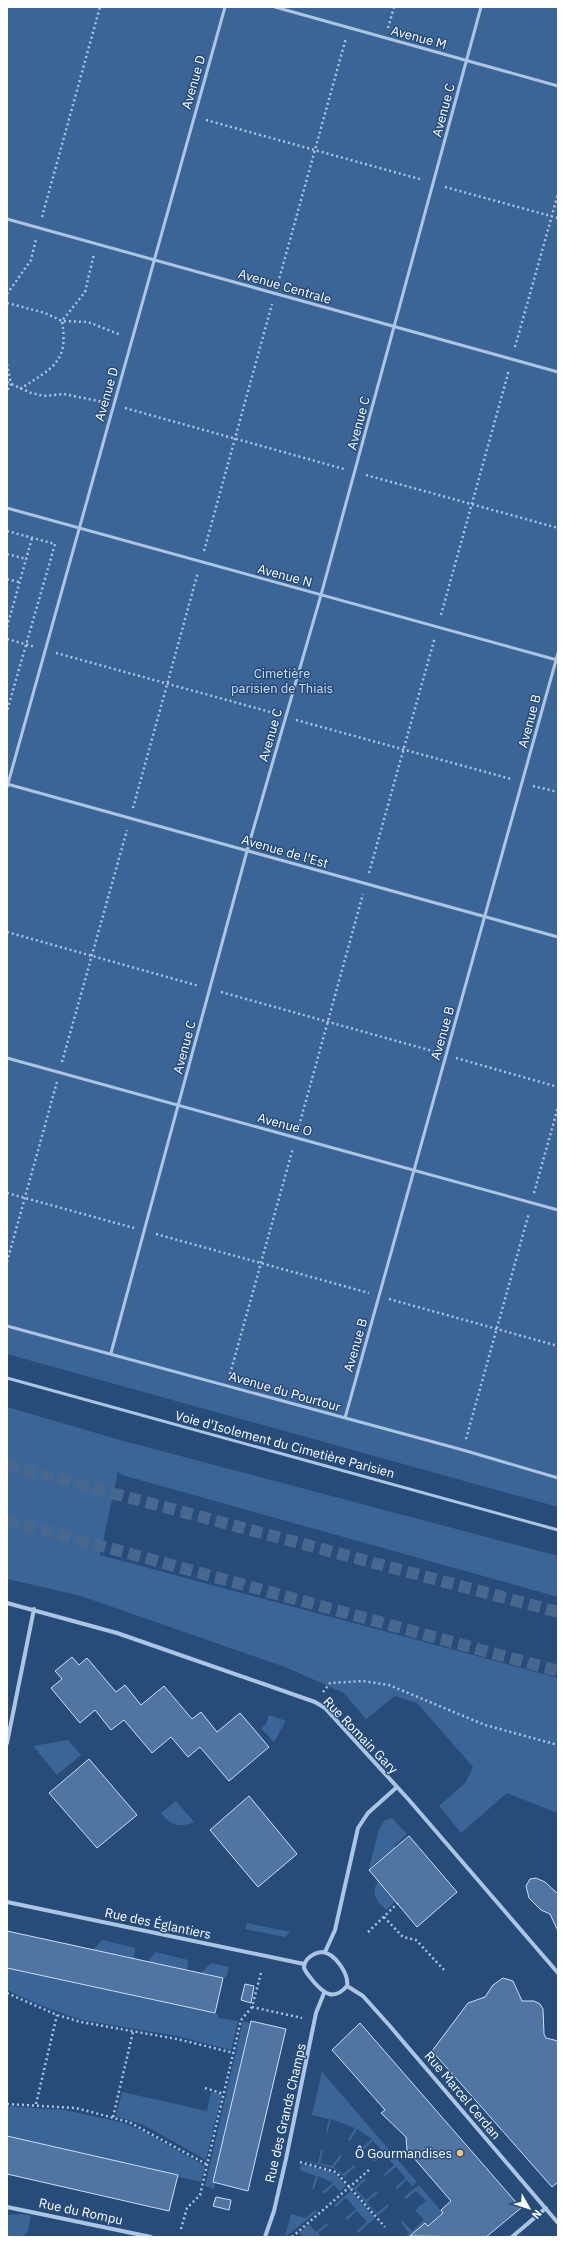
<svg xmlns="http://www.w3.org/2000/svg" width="565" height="2244" font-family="'IBM Plex Sans',sans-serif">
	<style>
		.green { fill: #3b6597 }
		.building { fill: #5075a3; stroke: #cddef3 }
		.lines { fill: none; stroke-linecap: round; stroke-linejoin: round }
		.highway-tunnel { stroke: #47678e; stroke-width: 12; stroke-dasharray: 12 6; stroke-linecap: butt }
		.path { stroke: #abc5e3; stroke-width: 2.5; stroke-dasharray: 2 3; stroke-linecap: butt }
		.lane { stroke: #abc5e3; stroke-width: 3 }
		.street { stroke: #abc5e3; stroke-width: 4 }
		.poi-dot { fill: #ebc771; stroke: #274c7a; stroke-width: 1.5 }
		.labels { text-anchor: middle; stroke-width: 3; stroke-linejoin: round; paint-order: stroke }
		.street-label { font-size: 13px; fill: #fff; stroke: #274c7a }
		.park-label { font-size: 13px; fill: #cddef3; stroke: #274c7a }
		.poi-label { font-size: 13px; fill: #fff; stroke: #274c7a; text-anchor: end }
	</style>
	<rect width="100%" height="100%" fill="#274c7a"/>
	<!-- green -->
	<path class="green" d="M7,7H558V1507L7,1354Z
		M7,1407L120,1440L558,1556V1597L122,1475L118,1472L100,1555L558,1678V1813L507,1793L461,1833L439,1806L466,1782L473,1767L417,1703L395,1696L366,1719L344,1693L285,1667L81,1596L7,1579Z
		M269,1715L286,1721L274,1742L261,1728L266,1724Z
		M68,1740L81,1755L57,1775L33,1746Z
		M176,1801L194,1822C179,1828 171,1826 161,1813Z
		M392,1818L407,1834L394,1846L395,1848L369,1868L379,1829L385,1820Z
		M378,1880L396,1901L386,1910C375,1899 371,1895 378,1880Z
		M247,1923L290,1932L285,1937L245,1929Z
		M102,1940L135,1948L134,1959L93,1950Z
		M155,1952L188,1960L187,1970L148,1962Z
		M211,1963L229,1967L226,1978L201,1973Z
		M7,1968L218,2014V2018L238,2021L231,2050L177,2036L82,2020L42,2006L7,1990Z
		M243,2021L250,2023L214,2189L205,2186Z
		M322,2072L417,2182L412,2186L407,2180L397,2189L395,2187L406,2178L396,2167L385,2176L384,2174L394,2165L384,2154L374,2162L372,2160L383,2152L373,2141L363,2150L361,2148L372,2139L357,2129L350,2141L348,2140L355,2128L331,2119L327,2133L326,2132L329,2119L312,2115Z
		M122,2092L207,2111L211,2092L222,2094L206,2160L144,2125L116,2116Z
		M7,2106L65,2110L120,2122L141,2130L205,2166L201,2182L7,2136Z
		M321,2149L323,2150L320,2163L332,2166L340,2155L342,2156L334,2167L343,2174L354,2165L355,2167L345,2176L350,2182L336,2169L302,2160L318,2163Z
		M301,2164L334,2172L346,2186L340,2191L334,2185L324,2194L322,2192L333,2183L318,2176L314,2189L312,2188L316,2176L300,2170Z
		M365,2178L366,2180L356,2189L366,2200L376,2191L378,2193L367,2202L377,2213L388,2204L389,2206L378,2216L353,2188Z
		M419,2185L443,2213L411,2237H405L409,2233L401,2223L403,2221L412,2231L424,2220L415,2210L426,2201L416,2191L406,2199L404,2197Z
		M351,2191L375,2218L358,2233L356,2231L367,2222L357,2211L347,2220L345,2218L356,2209L346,2198L336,2207L334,2205Z
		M315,2210L317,2212L285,2237L291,2214L305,2218Z
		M21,2214L31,2216L28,2231L23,2237H7V2215Z
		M327,2223L328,2225L318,2233L321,2237H303L299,2233L309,2224L316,2232Z"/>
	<!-- building -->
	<path class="building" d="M72,1657L79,1665L87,1658L116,1692L125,1685L141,1705L164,1686L192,1719L201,1712L217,1732L240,1713L269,1747L229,1781L200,1747L188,1757L171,1737L152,1753L124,1720L111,1730L95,1710L80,1723L51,1688L62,1679L55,1671Z
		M89,1759L137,1815L97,1848L49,1793Z
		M249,1796L297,1854L258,1887L210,1830Z
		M409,1836L457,1892L417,1927L369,1870Z
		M536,1878L545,1882L558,1894V1931L550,1914L541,1910L529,1898L526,1886L530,1879Z
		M7,1931L223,1978L215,2013L7,1968Z
		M503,1978L513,1981L522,2001H534L540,2004L543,2009L544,2034L546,2038L558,2041V2182L552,2187L432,2051L468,2003L485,1997L493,1985Z
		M245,1984L254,1986L251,2003L241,2000Z
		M251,2021L286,2029L248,2191L213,2182Z
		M360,2023L521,2208L486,2237L410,2236L425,2223L428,2226L443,2213L441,2210L451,2201L407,2150L406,2137L381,2113L385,2110L332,2050Z
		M7,2136L178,2175L169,2211L7,2174Z
		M216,2197L231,2200L229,2210L213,2206Z"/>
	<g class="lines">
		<!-- highway-tunnel -->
		<path class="highway-tunnel" d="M7,1465L558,1612
			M7,1520L558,1671"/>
		<!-- path -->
		<path class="path" d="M388,28L394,7
			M206,120L423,180
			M445,187L558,218
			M42,217L100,7
			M278,283L346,38
			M7,294L31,260L36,239
			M7,303L45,313L62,321L88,322L121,335
			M515,347L558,194
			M7,364L11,384L7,391
			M7,382L31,393L44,396L64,394L103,402
			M20,389C52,368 69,363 62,321L85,292L94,254
			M125,408L344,469
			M366,475L558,528
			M7,531L55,544L7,711
			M204,551L272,304
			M7,554L26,559
			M7,579L19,582
			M441,615L509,370
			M7,627L32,538
			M7,639L35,647
			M56,653L274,713
			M296,720L511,779
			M533,786L558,792
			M133,808L198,572
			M369,873L435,637
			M7,932L199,986
			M221,992L436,1052
			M456,1058L558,1087
			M62,1062L127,830
			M299,1126L363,894
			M7,1193L134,1228
			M534,1193L558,1107
			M156,1234L369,1293
			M7,1262L57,1082
			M389,1299L558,1346
			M230,1374L293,1148
			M466,1439L529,1213
			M323,1692L330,1683L363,1681L389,1685L485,1725L558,1745
			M384,1917L403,1937L416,1940L446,1972
			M368,1932L398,1903
			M261,1973L252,2007L302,2018
			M7,1993L57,2015L81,2022L177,2039L234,2053
			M205,2088L224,2094
			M7,2104L76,2108L129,2122L208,2165
			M36,2104L57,2015
			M113,2117L133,2032
			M300,2162L336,2172L385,2227
			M181,2229L187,2208L200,2195L241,2020L252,2007
			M292,2237L369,2170"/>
		<!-- lane -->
		<path class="lane" d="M275,7L558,86
			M7,219L558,372
			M7,508L557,660
			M7,784L558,937
			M7,787L225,7
			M7,1058L558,1210
			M7,1326L463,1450L558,1478
			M111,1353L247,851L321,595L481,7
			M7,1378L558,1530
			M345,1418L558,653"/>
		<!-- street -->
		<path class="street" d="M7,1603L117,1633L315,1702L325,1708L409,1800L558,1973
			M7,1743L34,1609
			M7,1902L304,1964
			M322,1952C335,1953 349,1974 347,1986C334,2001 324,1994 313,1981C310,1977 306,1973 304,1968C304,1959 313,1953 322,1952Z
			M325,1952L335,1930L358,1828L368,1813L397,1787
			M347,1986L363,1996L389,2025L558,2223
			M7,2207L151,2237
			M265,2237L274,2211L286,2159L316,2013L324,1993
			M512,2237L546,2208"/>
	</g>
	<!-- markers -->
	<circle class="poi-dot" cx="460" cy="2153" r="4"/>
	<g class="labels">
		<!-- street labels -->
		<g class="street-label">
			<text transform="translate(419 37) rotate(15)" y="5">Avenue M</text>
			<text transform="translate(193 82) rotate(-74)" y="5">Avenue D</text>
			<text transform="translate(443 110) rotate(-75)" y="5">Avenue C</text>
			<text transform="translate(285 286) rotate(16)" y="5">Avenue Centrale</text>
			<text transform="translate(106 394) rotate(-74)" y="5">Avenue D</text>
			<text transform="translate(358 423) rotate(-75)" y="5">Avenue C</text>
			<text transform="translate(285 575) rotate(15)" y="5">Avenue N</text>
			<text transform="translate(529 721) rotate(-75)" y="5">Avenue B</text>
			<text transform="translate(270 735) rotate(-74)" y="5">Avenue C</text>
			<text transform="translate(285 851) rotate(16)" y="5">Avenue de l'Est</text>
			<text transform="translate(442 1033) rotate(-74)" y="5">Avenue B</text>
			<text transform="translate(184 1047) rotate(-75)" y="5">Avenue C</text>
			<text transform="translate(285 1124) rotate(15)" y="5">Avenue O</text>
			<text transform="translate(355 1345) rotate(-74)" y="5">Avenue B</text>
			<text transform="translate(285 1391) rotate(16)" y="5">Avenue du Pourtour</text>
			<text transform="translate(285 1444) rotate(15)" y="5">Voie d'Isolement du Cimetière Parisien</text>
			<text transform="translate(361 1735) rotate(46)" y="5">Rue Romain Gary</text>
			<text transform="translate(158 1923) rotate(12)" y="5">Rue des Églantiers</text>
			<text transform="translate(463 2095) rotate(50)" y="5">Rue Marcel Cerdan</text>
			<text transform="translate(285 2113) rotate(-77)" y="5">Rue des Grands Champs</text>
			<text transform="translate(81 2211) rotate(12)" y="5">Rue du Rompu</text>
		</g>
		<!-- park labels -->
		<g class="park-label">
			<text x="282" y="678">Cimetière<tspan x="282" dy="15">parisien de Thiais</tspan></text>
		</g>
		<!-- poi labels -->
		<g class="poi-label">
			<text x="452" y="2158">Ô Gourmandises</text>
		</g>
	</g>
	<!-- border -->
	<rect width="565" height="2244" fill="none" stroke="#ffffff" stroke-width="16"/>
	<!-- north arrow -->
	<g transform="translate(529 2208) rotate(129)" stroke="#274c7a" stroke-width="3" paint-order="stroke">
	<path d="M0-3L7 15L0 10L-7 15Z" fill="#ffffff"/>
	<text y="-6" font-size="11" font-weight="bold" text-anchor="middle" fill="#ffffff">N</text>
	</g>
</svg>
